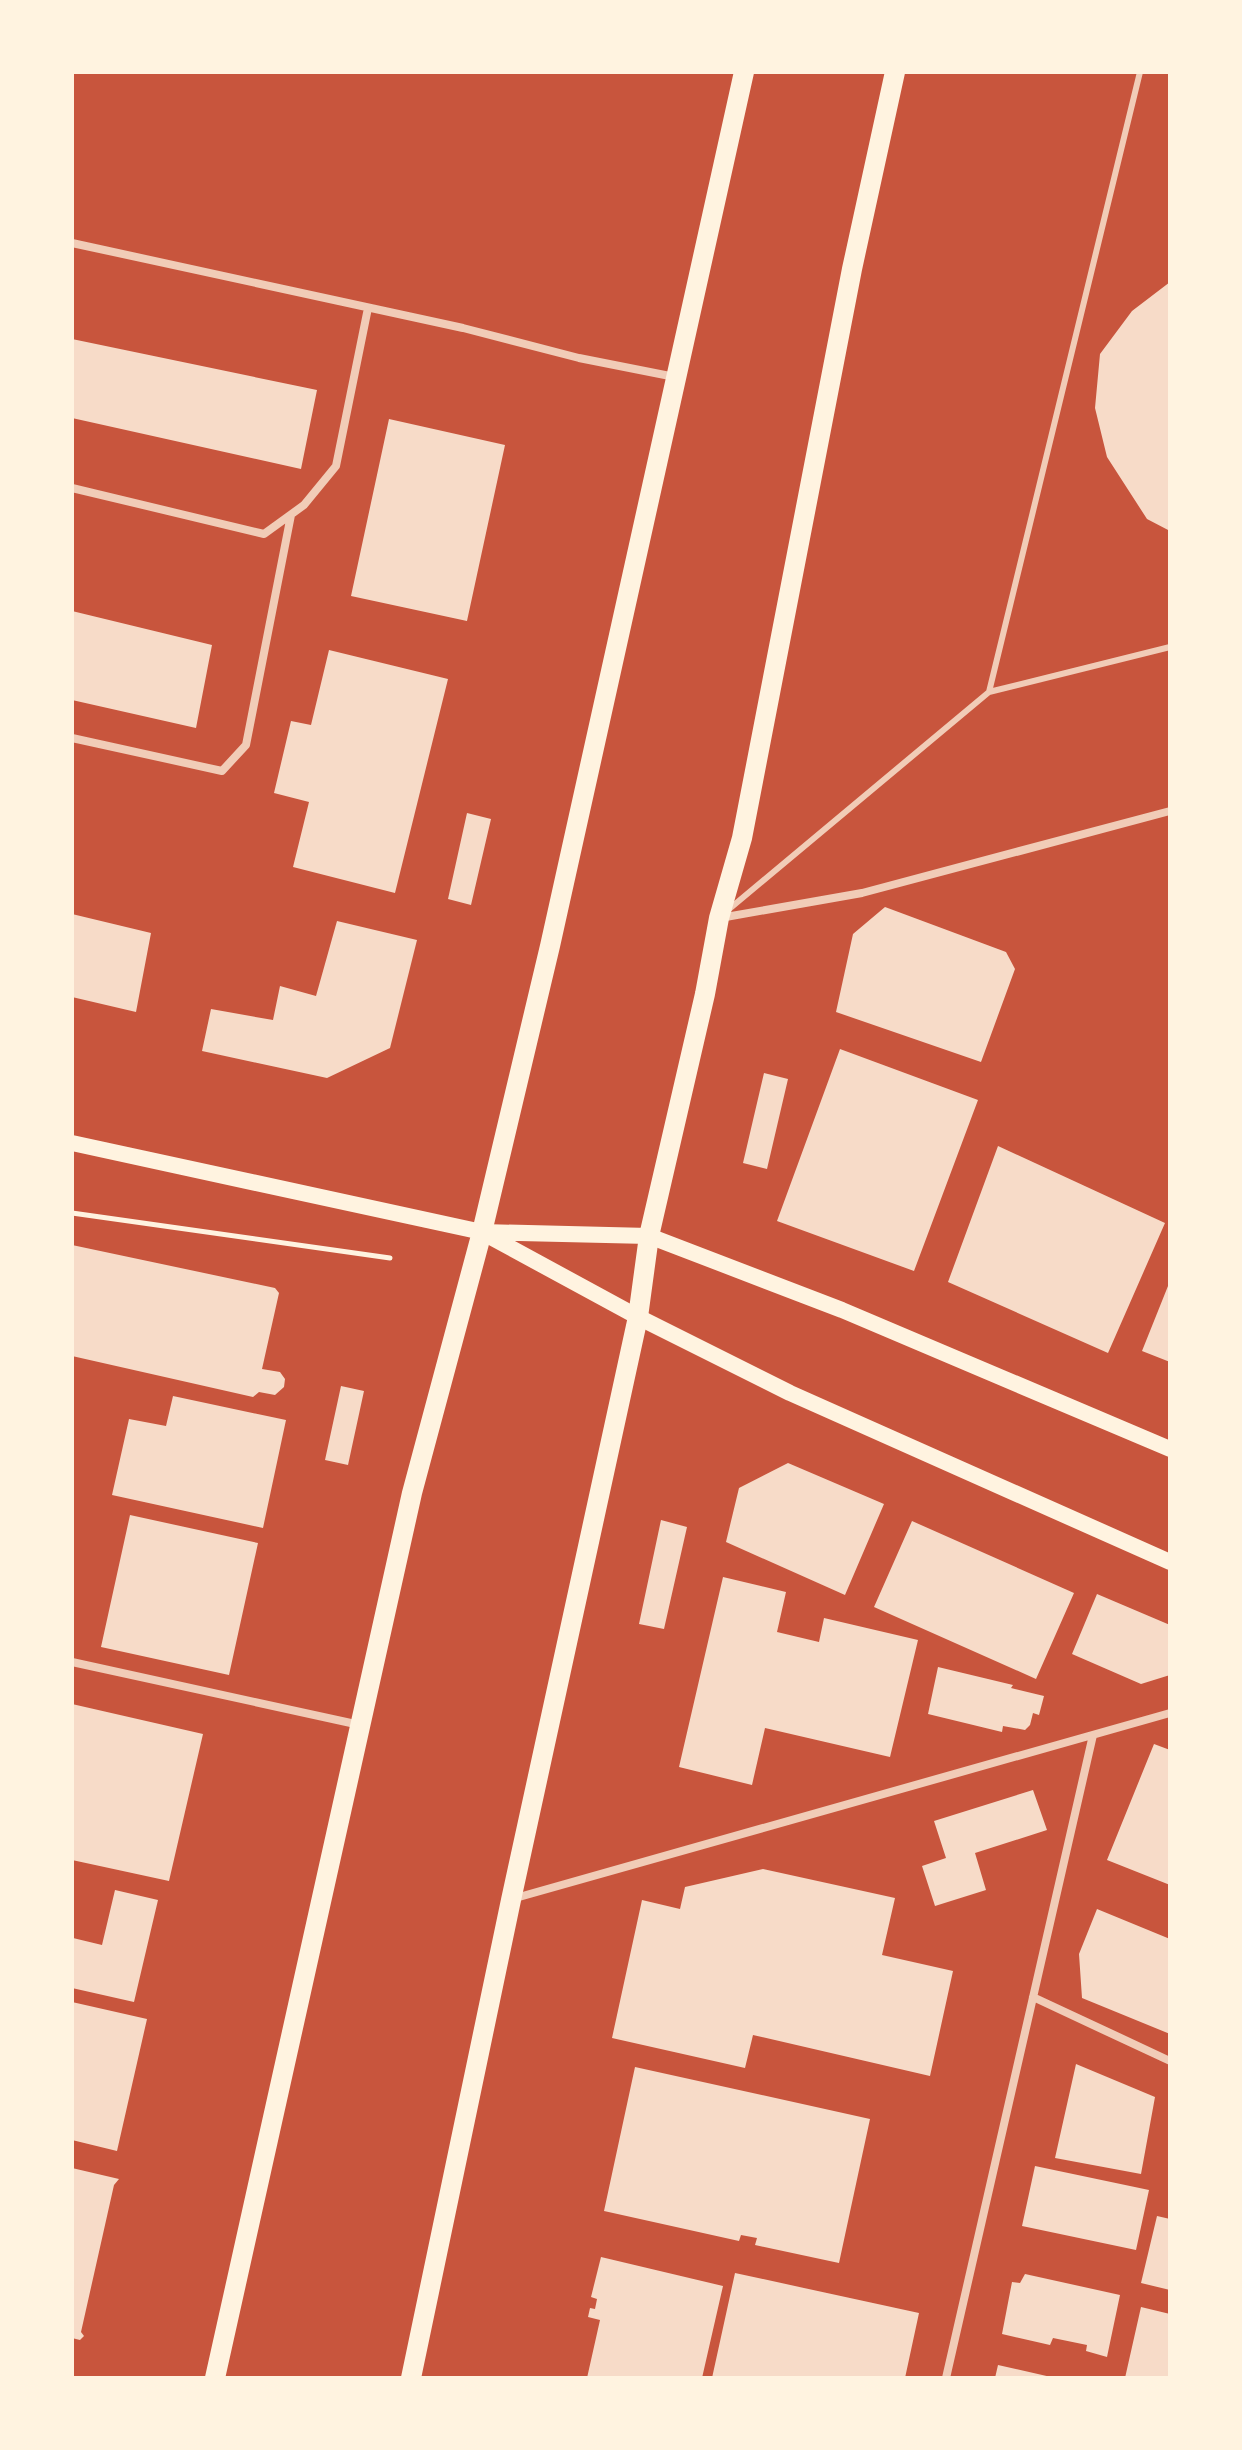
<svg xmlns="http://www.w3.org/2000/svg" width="1242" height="2450" font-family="Barlow,sans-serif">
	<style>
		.building { fill: #f7dbc8 }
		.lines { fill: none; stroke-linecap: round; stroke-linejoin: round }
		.path { stroke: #fff3e0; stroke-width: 5 }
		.service { stroke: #f1ccb7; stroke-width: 6 }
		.minor { stroke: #f1ccb7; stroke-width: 8 }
		.secondary { stroke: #fff3e0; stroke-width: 16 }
		.primary { stroke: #fff3e0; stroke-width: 20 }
	</style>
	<rect width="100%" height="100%" fill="#c8553d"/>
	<!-- building -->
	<path class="building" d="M1170,282V531L1147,519L1107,457L1095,408L1100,354L1132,311Z
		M72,339L317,390L301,469L72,418Z
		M389,419L505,445L467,621L351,596Z
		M72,611L212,645L196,728L72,700Z
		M329,650L448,679L395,893L293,867L309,802L274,793L291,721L311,725Z
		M467,813L491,819L471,905L448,899Z
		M885,907L1006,952L1015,969L981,1062L836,1012L853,934Z
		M72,914L151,933L136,1012L72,997Z
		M337,921L417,940L390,1048L327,1078L202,1051L211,1009L273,1020L280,986L316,996Z
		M840,1049L978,1100L914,1271L777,1221Z
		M764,1073L788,1079L767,1169L743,1163Z
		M998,1146L1165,1223L1108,1353L948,1282Z
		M72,1245L275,1288L279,1293L262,1369L280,1372L285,1379L284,1387L275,1395L259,1392L253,1397L72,1356Z
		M1170,1281V1362L1142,1351Z
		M341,1386L364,1391L348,1465L325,1460Z
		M173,1396L286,1420L263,1528L112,1495L129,1419L166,1426Z
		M788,1463L884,1504L845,1595L726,1542L739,1488Z
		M130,1515L258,1543L229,1675L101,1647Z
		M661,1520L687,1527L664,1629L639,1624Z
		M912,1521L1074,1593L1036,1679L874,1607Z
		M723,1577L786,1592L777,1632L819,1642L824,1618L918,1640L890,1757L765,1728L752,1785L679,1767Z
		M1097,1594L1170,1625V1675L1141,1684L1072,1654Z
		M938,1667L1013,1685L1011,1688L1044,1696L1039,1715L1033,1713L1030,1725L1025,1730L1003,1726L1002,1732L928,1714Z
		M72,1704L203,1734L169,1881L72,1860Z
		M1154,1744L1170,1750V1885L1107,1860Z
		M1033,1790L1047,1830L975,1853L986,1890L935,1906L922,1866L946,1858L934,1821Z
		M763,1869L895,1898L882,1955L953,1971L930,2076L753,2035L745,2068L612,2038L642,1900L680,1909L685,1887Z
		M115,1890L158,1900L134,2002L72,1988L73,1938L102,1945Z
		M1097,1909L1170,1939V2034L1082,1998L1079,1954Z
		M72,2002L147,2019L117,2151L72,2140Z
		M1076,2064L1155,2097L1141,2174L1055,2158Z
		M635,2067L870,2119L839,2263L755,2245L757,2238L741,2235L739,2241L604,2211Z
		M1035,2166L1149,2190L1136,2250L1022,2226Z
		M72,2168L119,2179L114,2185L81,2332L84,2336L80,2340L72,2338Z
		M1157,2216L1170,2219V2290L1141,2283Z
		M601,2257L723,2286L702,2378H587L600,2320L588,2317L590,2308L595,2309L597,2299L591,2297Z
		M735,2273L919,2313L905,2378H712Z
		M1025,2274L1120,2295L1107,2357L1086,2351L1087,2345L1053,2338L1050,2345L1002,2334L1012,2282L1020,2283Z
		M1141,2307L1170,2314V2378H1125Z
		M998,2365L1051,2377L1050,2378H995Z"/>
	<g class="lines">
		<!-- path -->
		<path class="path" d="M72,1213L390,1258"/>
		<!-- service -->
		<path class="service" d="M989,692L1140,72
			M728,910L989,692L1170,647"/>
		<!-- minor -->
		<path class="minor" d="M72,243L463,328L579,358L675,377
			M72,488L264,534L304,505L336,466L368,308
			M72,738L222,771L246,745L291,515
			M720,918L862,893L1170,811
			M72,1662L360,1725
			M512,1899L1170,1713
			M1033,1997L1170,2061
			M946,2378L1093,1735"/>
		<!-- secondary -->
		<path class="secondary" d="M72,1143L482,1232L649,1236L842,1310L1170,1449
			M487,1235L638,1317L790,1393L1170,1562"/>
		<!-- primary -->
		<path class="primary" d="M215,2378L412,1493L482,1232L550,946L744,72
			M411,2378L511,1900L638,1317L649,1236L705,994L719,918L742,838L852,269L895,72"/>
	</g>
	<!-- border -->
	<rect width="1242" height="2450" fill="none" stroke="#fff3e0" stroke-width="148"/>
</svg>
